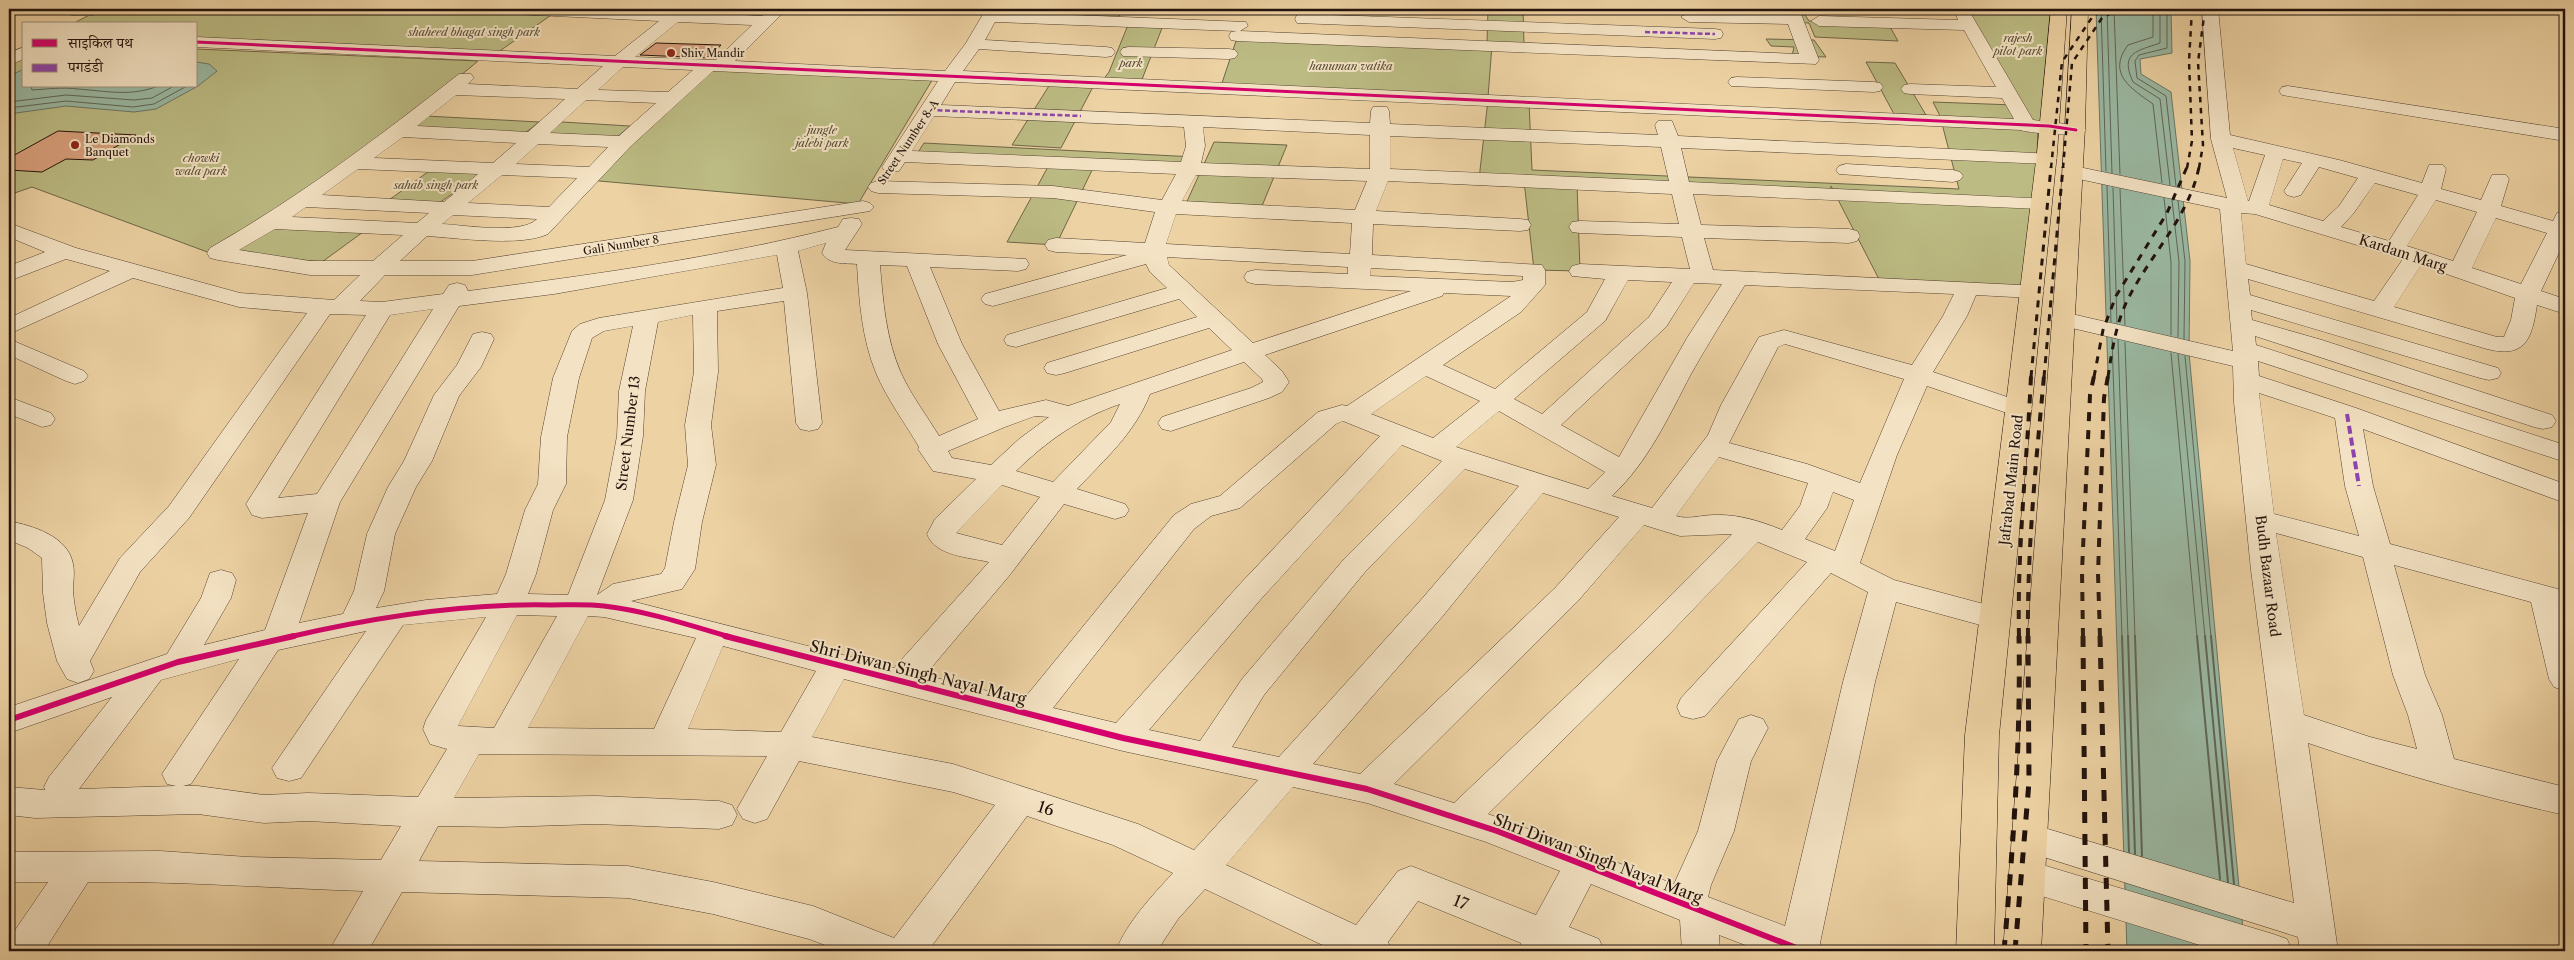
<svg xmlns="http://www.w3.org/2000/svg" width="2574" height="960" font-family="'Libre Caslon Text','Noto Serif Devanagari',serif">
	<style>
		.green { fill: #bcbb83; stroke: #6f6648 }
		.water { fill: #9ab8a2; stroke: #6a7666 }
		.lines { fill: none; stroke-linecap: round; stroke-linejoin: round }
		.shore-far1 { stroke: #5e6557; stroke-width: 1 }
		.shore { stroke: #5e6557; stroke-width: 2 }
		.building { fill: #daa17d; stroke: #22120c }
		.minor-casing { stroke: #554232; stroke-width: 1 }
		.major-casing { stroke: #22120c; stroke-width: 1 }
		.minor { fill: #f3e2c3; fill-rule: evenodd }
		.major { fill: #edd2a3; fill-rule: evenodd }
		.rail-far3 { stroke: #22120c; stroke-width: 2.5; stroke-dasharray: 5.5 5.5; stroke-linecap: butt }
		.rail-far2 { stroke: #22120c; stroke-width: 3; stroke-dasharray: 7 7; stroke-linecap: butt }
		.rail-far1 { stroke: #22120c; stroke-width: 4; stroke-dasharray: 9 9; stroke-linecap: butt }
		.rail { stroke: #22120c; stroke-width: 5; stroke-dasharray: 11 11; stroke-linecap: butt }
		.quiet-far1 { stroke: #8e44ad; stroke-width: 2.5; stroke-dasharray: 5 2.5; stroke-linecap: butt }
		.quiet { stroke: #8e44ad; stroke-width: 4; stroke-dasharray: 8 4; stroke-linecap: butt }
		.cycleway-far2-casing { stroke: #f3e2c3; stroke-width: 5 }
		.cycleway-far1-casing { stroke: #f3e2c3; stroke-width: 8 }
		.cycleway-casing { stroke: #f3e2c3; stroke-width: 9 }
		.cycleway-far2 { stroke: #d6006c; stroke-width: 3 }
		.cycleway-far1 { stroke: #d6006c; stroke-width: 5 }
		.cycleway { stroke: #d6006c; stroke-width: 6 }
		.poi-dot { fill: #8f2418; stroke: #f3e2c3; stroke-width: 2 }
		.labels { text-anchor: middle; stroke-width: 4; stroke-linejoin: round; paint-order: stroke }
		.far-park-label { font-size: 11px; font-style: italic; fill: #584d36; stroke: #f3e2c3 }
		.far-poi-label { font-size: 11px; fill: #22120c; stroke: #f3e2c3; text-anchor: start }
		.far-street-label { font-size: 11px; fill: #22120c; stroke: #f3e2c3 }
		.street-label { font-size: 14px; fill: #22120c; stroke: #f3e2c3 }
		.near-street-label { font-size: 16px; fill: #22120c; stroke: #f3e2c3 }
	</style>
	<rect width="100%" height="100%" fill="#edd2a3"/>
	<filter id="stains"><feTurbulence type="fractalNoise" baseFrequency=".004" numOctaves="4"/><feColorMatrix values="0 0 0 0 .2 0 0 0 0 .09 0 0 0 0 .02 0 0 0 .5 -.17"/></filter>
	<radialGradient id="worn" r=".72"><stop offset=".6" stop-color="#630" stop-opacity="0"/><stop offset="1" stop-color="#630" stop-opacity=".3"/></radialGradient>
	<!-- green -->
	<path class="green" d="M101,9H513L556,11L560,9H603L597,13L557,11L494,55L196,42V24H72Z
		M1079,9H1123L1117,20L1074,18Z
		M1488,9H1523L1524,44L1487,42Z
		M1729,9H1801L1809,21L1889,25L1898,41L1815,37L1809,23L1731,20Z
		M1929,9H2054L2049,126L2038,127L2032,291L1882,285L1831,186L1830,195L1577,184L1580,271L1534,270L1524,181L1479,179L1488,100L1529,102L1532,170L1959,189L1940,116L1933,102L2014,105L1957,10Z
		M1130,20L1164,23L1141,82L1103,80L1109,72Z
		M1239,32L1492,45L1488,97L1221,86Z
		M1766,39L1814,40L1826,57L1792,56L1794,47L1771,46Z
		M196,49L478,61L371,150L210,253L32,187L9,195V62L24,54V86H196Z
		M1866,62L1895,63L1926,115L1894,114Z
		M713,68L934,77L858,204L588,180Z
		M1052,81L1095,83L1061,148L1012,145Z
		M426,116L539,122L525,133L410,128Z
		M562,122L630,126L616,138L545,135Z
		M1214,142L1287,145L1260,211L1184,208Z
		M924,143L1195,157L1188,169L1094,166L1056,245L1007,242L1050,163L915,157Z
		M432,169L485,171L439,203L389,200Z
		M274,226L363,232L322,262L234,253Z"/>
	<!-- water -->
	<path class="water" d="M2096,9H2171L2172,53L2140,59L2141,74L2171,92L2190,261L2189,353L2245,951H2127Z
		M196,62L209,64L217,71L198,86L156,109L134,112L66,106L9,114V76L24,69V86H196Z"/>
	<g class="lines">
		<!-- shore-far1 -->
		<path class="shore-far1" d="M2101,9L2106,171
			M2107,9L2112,173
			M2114,9L2120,174
			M2153,9V37L2128,45C2106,74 2132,89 2153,104L2162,183
			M2160,9V43C2138,51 2119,52 2133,82L2160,99L2170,185
			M2167,9V48L2139,55L2135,61L2137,78L2166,96L2176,186
			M31,86L32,90C48,89 63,87 78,89C106,91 131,97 158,86
			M9,102L66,95L134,100L152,98L174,86
			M9,108L66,101L133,107L154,104L187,86
			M2107,186L2111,322
			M2113,188L2117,323
			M2120,189L2125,325
			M2164,198L2171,262V335
			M2172,200L2179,262L2178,337
			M2178,201L2185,261L2184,339
			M2112,339L2122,637
			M2118,340L2128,637
			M2125,342L2135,637
			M2171,353L2197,637
			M2178,354L2205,637
			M2185,356L2211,637"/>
		<!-- shore -->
		<path class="shore" d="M2122,636L2129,852
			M2128,636L2135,854
			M2135,636L2142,856
			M2197,636L2220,879
			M2205,636L2228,882
			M2211,636L2234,884"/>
	</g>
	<!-- building -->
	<path class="building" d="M656,43L721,45L709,58L640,55Z
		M58,131L136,135L93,160L66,159L42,172L9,170V158Z"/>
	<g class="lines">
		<!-- minor casing -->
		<g class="minor-casing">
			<path id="minor" d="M54,9H105L106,10C101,18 59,17 54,9Z
				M505,9H612L671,12L674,9H692L690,12L762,16L770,9H787L735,61L945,71L966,43L986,9H1002L1000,12L1246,22L1248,26L1240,31L1799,54L1788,24L1689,22L1681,17L1689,12L1785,14L1783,9H1799L1819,60L1816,64L1237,41L1231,40L1229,36L1231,32L1237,31L995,22L985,40L1106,47L1112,48L1115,52L1112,56L1106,57L979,49L963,71L2014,119L2002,98L1910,94L1904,93L1901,89L1904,85L1910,84L1996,87L1964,30L1819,26L1811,21L1819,16L1958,20L1954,9H1968L2033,120L2083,126L2086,130L2083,134C2076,136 2026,133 2021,130L955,82L941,105L1370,123L1371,111L1373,107H1387L1389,111L1390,124L1658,135L1655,125L1658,121H1672L1678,136L2054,154L2057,158L2054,162L2047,164L1681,148L1689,182L2048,199L2051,203L2048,207L2041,209L1693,194L1701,225L1849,229L1857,231L1860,236L1857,241L1849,243L1704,238L1713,270L2040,286L2044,291L2040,296L2032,298L1976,295L1967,316L1933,372L2028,404L2032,409L2028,414L2019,417L1927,386L1897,455L1860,563L1894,580L2006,610L2010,618L2006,626L1995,629L1896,602L1875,682L1820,943L1823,951H1761L1719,935L1720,951H1682L1680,920L1591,884L1569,927L1599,939L1604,951H1518L1521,943L1418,901L1388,942L1392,951H1335L1205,889L1178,919L1157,951H1116C1127,922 1152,896 1173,873L1113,845L1027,816L928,951H841L809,939L713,914L628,898L402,892L368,951H329L363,891C271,888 180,881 88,882L44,951H9V939L48,882H9V852L160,851L248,857L381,860L401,826L308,821L264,823L198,814L35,818L9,815V787L45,790L44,787L49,777L112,697L9,733V707L167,654L201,598L210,573L221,570L232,573L236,580L231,598L204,645L265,630L308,513L262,518L252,515L246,504L366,315L330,314L189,518L140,572L90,661L94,671L89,679L78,683L67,679L57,661L47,623L43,593L42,558L28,548L9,540V521C33,526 68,536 73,564C75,573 73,582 73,591C74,603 76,615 79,626L120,558L169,506L307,313L239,307L133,278L9,334V318L110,271L66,259L9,281V266L45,252L9,237V223L76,248L240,293L334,300L360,275H310L218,260L210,258L207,253L210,248C298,198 379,137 459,74H471L474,78L468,84L577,89L603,66L196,47V37L615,56L659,21L513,14ZM678,22L752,25L716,60L635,57ZM623,67L693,70L668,92L598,90ZM713,71L938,81L882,167L885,171H899L905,162L1176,174L1162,200L1053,186L878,181L871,183L868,187L871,191L878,193L1053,198L1155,212L1145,243L1056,238L1048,240L1045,245L1048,250L1056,252L1127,255L985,294L981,299L985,304L993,306L1146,264L1150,272L1167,288L1007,335L1004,340L1007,345L1016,347L1179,299L1197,317L1047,363L1044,368L1047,373L1056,375L1065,373L1209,328L1232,350L1068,406L1046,400L999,411L962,344L930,267L1018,271L1026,269L1029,264L1026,259L845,250L862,224L859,219L851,218L843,219L838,227C717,258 591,275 468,291L465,285L457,283L449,285L443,294L382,302L360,301L385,275H472L870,211L874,207L870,203L863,201L472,261H400L427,236C458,238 521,247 548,234L631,146ZM456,95L565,99L528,132L417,126ZM586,100L656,103L619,136L550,133ZM934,116L1184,127L1186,146L1181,162L912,151ZM1203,127L1370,135V169L1201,163L1205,146ZM1390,136L1661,147L1669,181L1390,169ZM403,137L516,143L493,163L374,158ZM538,144L608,147L589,167L516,164ZM358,169L478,174L444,202L322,195ZM502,175L577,178L549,207L468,203ZM1196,175L1367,181L1355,210L1182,201ZM1388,181L1672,194L1679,224L1580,221L1572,222L1569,227L1572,232L1580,233L1682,237L1690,269L1580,264L1572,266L1569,271L1572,276L1605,279L1587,312L1495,389L1443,365L1521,312L1545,285V270L1542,265L1372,255L1373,224L1520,231L1528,230L1531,225L1528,220L1520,219L1376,211ZM306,207L429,213L417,223L292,217ZM1176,214L1352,223L1350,254L1166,244ZM453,215L537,219C522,235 464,225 442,224ZM275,229L403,235L373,261H310L239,250ZM826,243L822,253C830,265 844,263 857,264C859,301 862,339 876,373C887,399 905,423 919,447L918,449L933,471L976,479L935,519L927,534C935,556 968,557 989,562L894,668L631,601L682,589L695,569L702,522L716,465L711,425L718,372L717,311L784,301L796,423L800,429L809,431L818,429L822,423L807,293L798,251ZM777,255L783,288L599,318L580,324L572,331L553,378L541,437L538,484L525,510L506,574L497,594L426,600L376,608L384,591L395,534L416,487L432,461L459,396L481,367L494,339L491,334L482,332L473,334L457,365L434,395L404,461L388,487L367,534L354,591L343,614L299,623L340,502L459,306L554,294ZM1167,257L1348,267V274L1255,270L1247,272L1244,277L1247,282L1255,284L1411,291L1253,343L1169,265ZM880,265L907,266L938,344L978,419L939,436C927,416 911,395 901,373C886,339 883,301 880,265ZM1371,268L1523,276V280L1512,282L1370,276ZM1628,280L1672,282L1649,317L1542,414L1514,399L1605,321ZM1694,283L1722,284L1687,338L1619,457L1561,425L1666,327ZM1745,285L1954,294L1943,316L1912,365L1784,330L1759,337L1721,405L1708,435L1652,508L1612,496C1648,462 1668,418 1691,374C1708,344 1726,315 1745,285ZM1444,293L1511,296L1347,406L1342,405L1318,412L1220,496L1191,504L1174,515L1023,700L925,675L1009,576L1064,504L1115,519L1125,516L1129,510L1125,504L1077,489C1105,459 1135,433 1150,394L1244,362L1262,379L1263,382L1251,388L1162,417L1158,423L1162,429L1171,431L1269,398L1282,392L1289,382L1282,371L1265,355L1442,296ZM433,309L317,494L278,498L390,315ZM693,315L694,372L685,425L688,465L674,522L665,568L661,574L613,584L597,595L633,500L643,436L645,391L658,322ZM633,326L619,391L617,436L605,500L568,595L528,594L536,574L553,510L566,484L567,437L579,378L592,338L604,331ZM1785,344L1904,379L1860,483L1807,464L1729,443L1778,347ZM1426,376L1480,401L1433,438L1371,414ZM1120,404L1111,422L1053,482L1016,471C1047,441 1079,418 1120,404ZM1499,411L1605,472L1588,489L1456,447ZM1035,416L1049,417L1019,439L991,465L952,458L948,451L1005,427ZM1343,421L1380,436L1239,585L1116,723L1053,708L1194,529L1211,516L1240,508L1336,424ZM1402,445L1442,461L1345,558L1242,679L1200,741L1149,730L1261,599ZM1719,457L1808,483L1800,506L1782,530C1760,521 1738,514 1714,515C1701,515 1689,520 1676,516ZM1465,469L1519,486L1420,601L1279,757L1232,747L1264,695L1365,572ZM1002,485L1040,497L1002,545L956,533ZM1833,492L1854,500L1835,551L1805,539L1827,508ZM1543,493L1619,517L1555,588L1360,774L1313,764L1442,617ZM1644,525L1680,536L1732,534L1636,630L1454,803L1394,784L1577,602ZM1758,542L1807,562L1681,698L1677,707L1681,716L1693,719L1705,716L1831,573L1868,592L1843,682L1785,926L1708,897L1711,885L1734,831L1751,761L1768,728L1763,719L1751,715L1739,719L1717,761L1698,831L1674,884L1488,814L1658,646ZM517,615L557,616L494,728L458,726ZM588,616L604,617L696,638L654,729L528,728ZM486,617L426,720L423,729L430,744L447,749L418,797L308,793L264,795L198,786H183L191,784L278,650L366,631L272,768L277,778L289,781L301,778L403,625ZM723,646L816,671L781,732L688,729ZM239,659L162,774L167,784L176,786L79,789L161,680ZM844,679L1123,751L1258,780L1194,850L1138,824L953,764L812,737ZM479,754L767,756L737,809L743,819L755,823L767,819L799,761L953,792L995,805L894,938L813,906L713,882L628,866L419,861L438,826L502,827L596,824L719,829L732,825L737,815L732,805L719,801L596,796L454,798ZM1293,787L1367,803L1486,842L1560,871L1536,915L1411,866L1398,871L1356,925L1226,865Z
				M2202,9H2218L2230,135L2339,160L2422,183L2429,165H2443L2446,169L2441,189L2481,200L2492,175H2506L2509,179L2501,206L2553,221L2557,213L2565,212V240L2541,291L2565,299V314L2537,305C2532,338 2526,359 2487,349L2248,279L2250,295L2498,368L2501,373L2498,378L2489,380L2480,378L2251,310L2252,320L2322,340L2552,415L2556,421L2552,427L2543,429L2534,427L2255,336L2256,345L2565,445V462L2258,361L2259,376L2356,408L2565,484V503L2363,429L2373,486L2390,544L2565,591V611H2563L2565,691L2554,687L2549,679L2531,602L2394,565L2425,675L2442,715L2454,759L2565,787V815C2478,796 2393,772 2308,743L2338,951H2300L2298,937L2015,848L2010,838L2015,828L2028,823L2294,903L2251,570L2234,402L2233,366L2055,324L2051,319L2055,314L2063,312L2233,351L2220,209L2074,178L2067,176L2064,172L2067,168L2074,166L2227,198L2211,139ZM2233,148L2265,155L2249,201H2248ZM2283,159L2302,163L2284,191L2287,195L2294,197L2301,195L2319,167L2358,178L2339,206L2323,221L2269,205ZM2375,183L2418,195L2389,241L2341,227L2353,214ZM2436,200L2477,212L2453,261L2407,246ZM2241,213L2255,214L2403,259L2374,301L2246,264ZM2496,218L2547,233L2521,284L2472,268ZM2421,265L2515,298L2511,320L2504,337H2497L2394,307ZM2259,393L2335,418L2345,486L2359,536L2274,514ZM2276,533L2363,557L2393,675L2408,715L2417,749L2370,737L2304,715Z
				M1303,14L1715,29L1721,30L1723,34L1721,38L1715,39L1297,23L1295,19L1297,15Z
				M24,47V59L9,65V53Z
				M1129,47L1229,49L1235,50L1238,54L1235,58L1229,59L1123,56L1120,52L1123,48Z
				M1737,77L1874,82L1880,83L1883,87L1880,91L1874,92L1731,86L1728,82L1731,78Z
				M2288,86L2565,129V141L2282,95L2279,91L2282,87Z
				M1846,164L1953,170L1960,172L1963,176L1960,180L1953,182L1839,174L1836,170L1839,166Z
				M9,339L84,371L88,376L84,381L75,384L66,381L9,355Z
				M9,397L51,413L55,419L51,425L42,427L9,414Z
				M2026,860L2273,934L2287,939L2292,951H2219L2013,887L2008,876L2013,865Z"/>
		</g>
		<!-- major casing -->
		<g class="major-casing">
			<path id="major" d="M2051,9H2067L2057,153L1999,735L1994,951H1956L1965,735L2037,153Z
				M2072,9H2088L2085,127L2041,951H2003L2058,244Z"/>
		</g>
		<!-- minor -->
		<use href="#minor" class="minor"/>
		<!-- major -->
		<use href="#major" class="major"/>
		<!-- rail-far3 -->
		<path class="rail-far3" d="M2051,168L2062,62L2093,16L2106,9
			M2063,168L2072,63L2102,18L2119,9
			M2187,168L2192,141L2189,61L2192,9
			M2199,168L2203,145L2198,62L2205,9"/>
		<!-- rail-far2 -->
		<path class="rail-far2" d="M2031,377L2051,167
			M2044,377L2063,167
			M2094,377L2103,330L2116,296L2167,213L2187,167
			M2108,377C2112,350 2116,323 2128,299C2150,255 2189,217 2199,167"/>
		<!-- rail-far1 -->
		<path class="rail-far1" d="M2019,637C2017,550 2027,463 2031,376
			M2028,637C2027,549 2036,463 2044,376
			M2083,637L2082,571L2090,395L2094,376
			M2100,637L2098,574L2104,398L2108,376"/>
		<!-- rail -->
		<path class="rail" d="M2083,636L2086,951
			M2100,636L2108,951
			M2004,951C2013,846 2021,741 2019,636
			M2015,951L2029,782L2028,636"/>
		<!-- quiet-far1 -->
		<path class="quiet-far1" d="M1645,32L1715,34
			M930,110L1081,116"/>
		<!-- quiet -->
		<path class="quiet" d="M2347,414L2359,486"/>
		<!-- cycleway-far2 casing -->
		<g class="cycleway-far2-casing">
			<path id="cycleway-far2" d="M196,42L2049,126L2076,130"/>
		</g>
		<!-- cycleway-far1 casing -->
		<g class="cycleway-far1-casing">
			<path id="cycleway-far1" d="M289,637C375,617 462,603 551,605C569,605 587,604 604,606C647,611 689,625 730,637"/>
		</g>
		<!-- cycleway casing -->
		<g class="cycleway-casing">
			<path id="cycleway" d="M725,636L1123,738L1367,789L1497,831L1804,951
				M9,720L178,662L294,636"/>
		</g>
		<!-- cycleway-far2 -->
		<use href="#cycleway-far2" class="cycleway-far2"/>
		<!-- cycleway-far1 -->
		<use href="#cycleway-far1" class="cycleway-far1"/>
		<!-- cycleway -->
		<use href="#cycleway" class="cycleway"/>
	</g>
	<!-- markers -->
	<g class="poi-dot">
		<circle cx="671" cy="53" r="5"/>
		<circle cx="75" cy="145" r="5"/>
	</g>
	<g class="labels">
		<!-- far-park labels -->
		<g class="far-park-label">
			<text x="474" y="36">shaheed bhagat singh park</text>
			<text x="2018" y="42">rajesh<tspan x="2018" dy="13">pilot park</tspan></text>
			<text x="1131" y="67">park</text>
			<text x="1351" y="70">hanuman vatika</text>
			<text x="822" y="134">jungle<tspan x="822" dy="13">jalebi park</tspan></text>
			<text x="201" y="162">chowki<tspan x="201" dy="13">wala park</tspan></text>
			<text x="436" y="189">sahab singh park</text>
		</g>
		<!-- far-poi labels -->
		<g class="far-poi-label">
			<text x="681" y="57">Shiv Mandir</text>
			<text x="85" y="143">Le Diamonds<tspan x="85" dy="13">Banquet</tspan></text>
		</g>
		<!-- far-street labels -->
		<g class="far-street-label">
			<text transform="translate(908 142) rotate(-56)" y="4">Street Number 8-A</text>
			<text transform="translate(621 245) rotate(-9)" y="4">Gali Number 8</text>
		</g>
		<!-- street labels -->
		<g class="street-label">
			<text transform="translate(2403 253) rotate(18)" y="5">Kardam Marg</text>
			<text transform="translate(628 433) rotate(-83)" y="5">Street Number 13</text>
			<text transform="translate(2011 480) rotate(-84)" y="5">Jafrabad Main Road</text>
			<text transform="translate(2268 576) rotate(83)" y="5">Budh Bazaar Road</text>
		</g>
		<!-- near-street labels -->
		<g class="near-street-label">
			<text transform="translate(918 672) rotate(14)" y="6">Shri Diwan Singh Nayal Marg</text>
			<text transform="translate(1046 808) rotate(18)" y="6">16</text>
			<text transform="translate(1598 858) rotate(21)" y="6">Shri Diwan Singh Nayal Marg</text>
			<text transform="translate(1461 902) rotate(22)" y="6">17</text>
		</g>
	</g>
	<!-- margin -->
	<rect width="2574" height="960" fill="none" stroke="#edd2a3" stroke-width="30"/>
	<rect x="10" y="10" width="2554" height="940" fill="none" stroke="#22120c" stroke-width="2.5"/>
	<rect x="15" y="15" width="2544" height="930" fill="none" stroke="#22120c"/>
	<!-- legend -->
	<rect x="22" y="22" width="175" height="65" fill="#f3e2c3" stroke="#9f8f7a"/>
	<rect x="32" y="39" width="25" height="8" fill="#d6006c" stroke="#9f8f7a"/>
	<text x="68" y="48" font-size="15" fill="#22120c">साइकिल पथ</text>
	<rect x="32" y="64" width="25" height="8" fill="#8e44ad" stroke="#9f8f7a"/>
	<text x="68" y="72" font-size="15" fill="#22120c">पगडंडी</text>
	<rect width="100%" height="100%" filter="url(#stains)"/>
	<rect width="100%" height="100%" fill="url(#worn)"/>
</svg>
